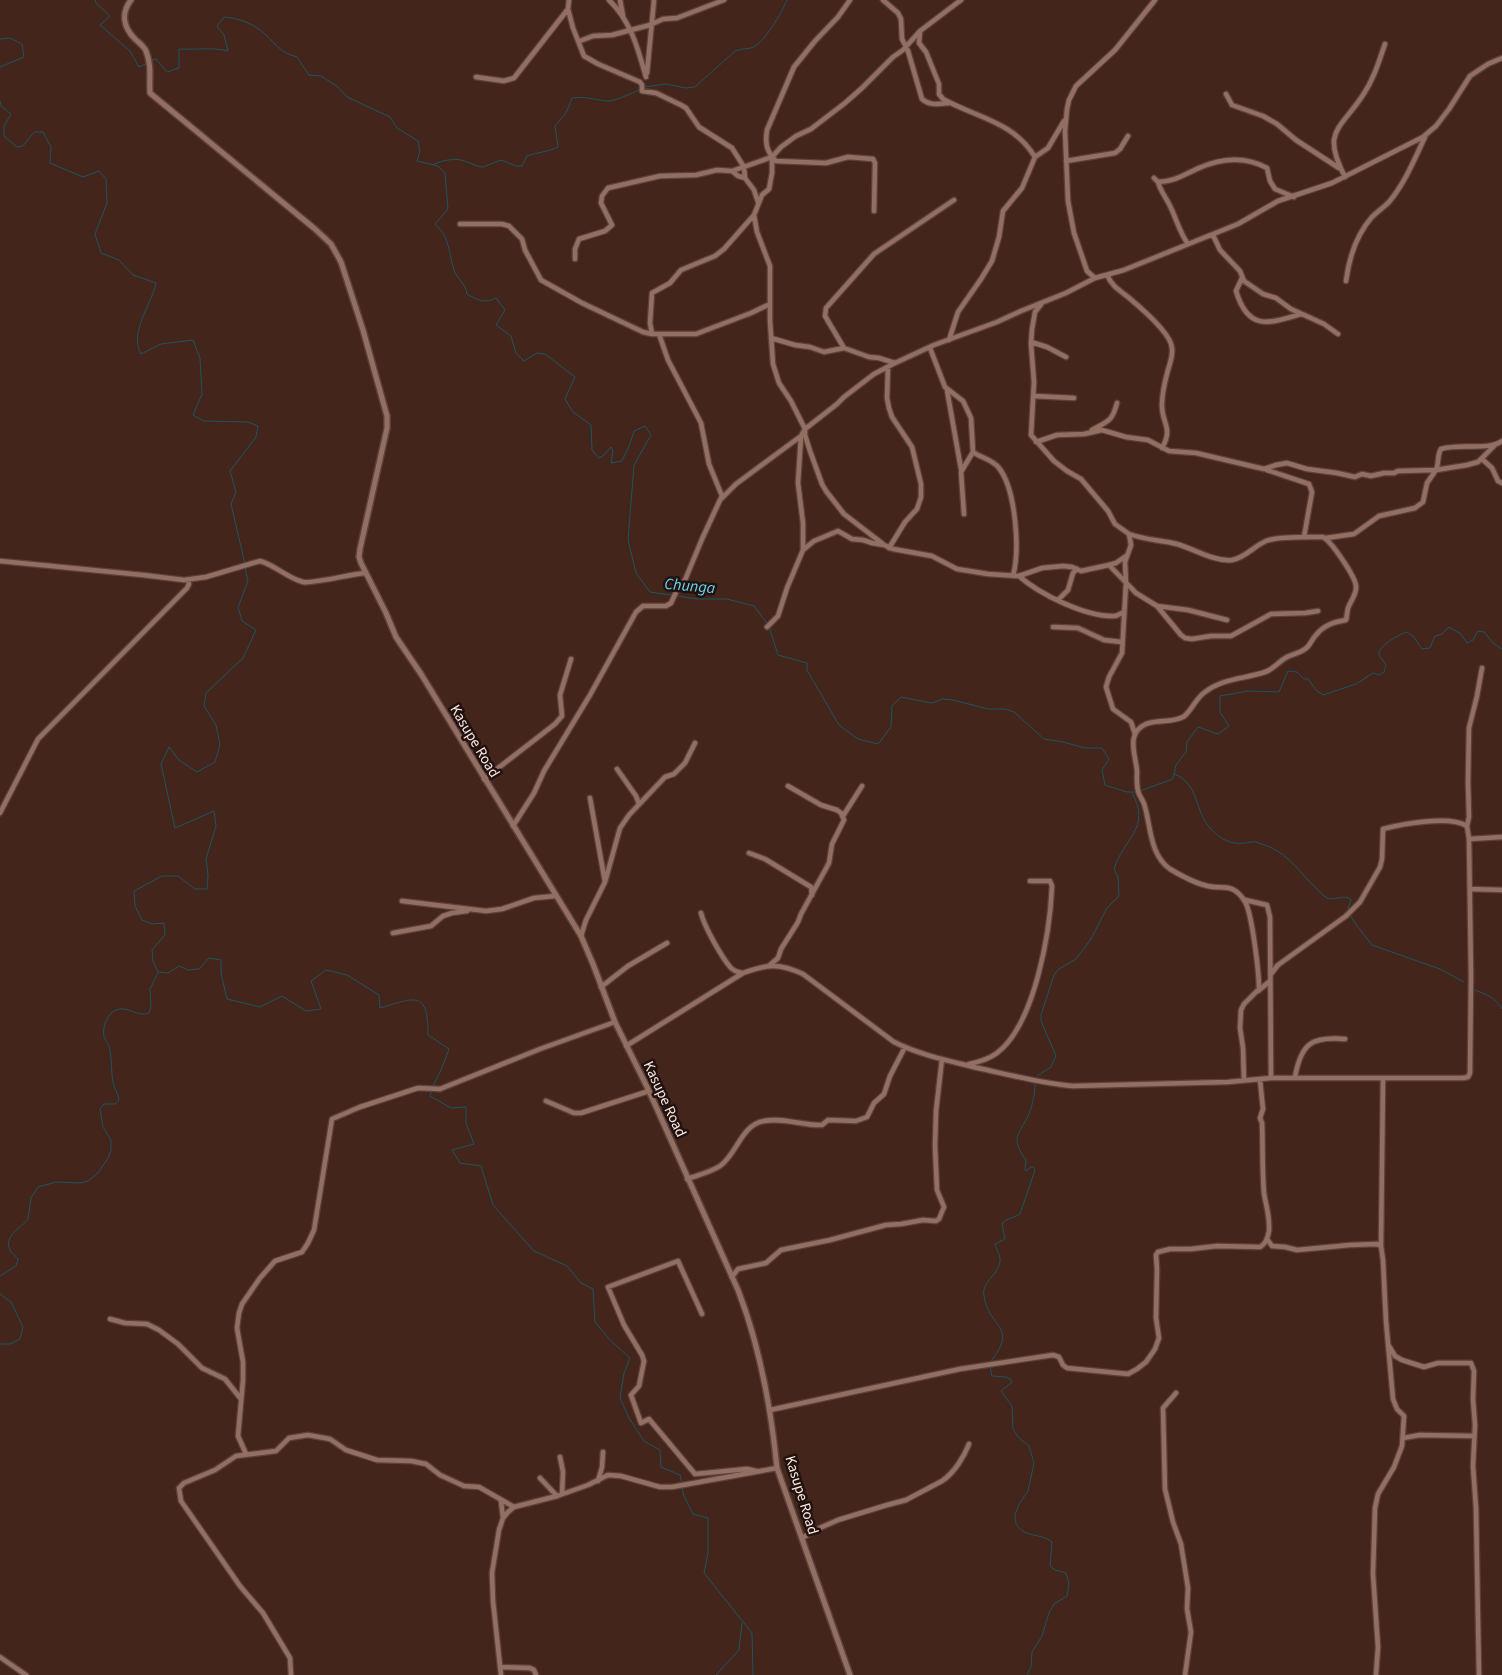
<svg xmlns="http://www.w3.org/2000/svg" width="1502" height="1675" font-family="'Source Sans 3',sans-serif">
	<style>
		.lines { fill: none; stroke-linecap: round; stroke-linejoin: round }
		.stream { stroke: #1c5562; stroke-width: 1 }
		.minor-casing { stroke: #5c413a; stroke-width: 7 }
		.tertiary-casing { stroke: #5c413a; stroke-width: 8 }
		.minor { stroke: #926e63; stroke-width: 4.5 }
		.tertiary { stroke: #926e63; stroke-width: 5 }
		.labels { text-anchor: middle; stroke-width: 5; stroke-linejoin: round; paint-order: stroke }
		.street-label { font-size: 15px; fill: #fce7e0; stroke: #20120e }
		.water-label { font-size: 16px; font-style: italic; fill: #69d7f1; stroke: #20120e }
	</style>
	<rect width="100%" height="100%" fill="#43251c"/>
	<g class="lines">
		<!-- stream -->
		<path class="stream" d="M95,0L96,3L110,16L100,25L130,51L139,67L148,63
			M0,39L10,38L22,44L24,57L0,67
			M151,61L156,59L167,72L179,68V49C196,50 212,47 228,51L224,35L217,26L224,17C239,18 254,24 265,34C278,46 279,52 297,57L309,75L321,76L338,87L347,97L390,117L397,128L418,141L420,151L417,161L438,166L445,173L448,209L435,224C451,239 448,252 454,270C457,279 466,284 467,294C478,300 484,304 496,298L505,310L496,325L511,336L516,353L524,361L537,353L545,354L575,377L565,399L573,412L591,425L592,450L599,458L604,455L611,447L613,451L611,463L622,461L630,444L634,431L645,426L651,435L634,465L628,540L636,573L650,592L697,599H727L754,606L769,626L778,655L807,663V670L839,725L858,739L878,744L891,727L892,706L901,697L932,703L942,699L953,700L988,709H1005L1014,712L1044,739L1063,742L1085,748H1102L1109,759L1102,770L1105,785L1127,792H1136
			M644,87L666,84L686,88L695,87L735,51C740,49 745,49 751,48C764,44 782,12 787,0
			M0,101L1,106L11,114L4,126V136L17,147L23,146L34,132H43L51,147L50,163L83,177L99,171L106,179L107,203L95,234L101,253L119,260L133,275L156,283C151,306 129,332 141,354L161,344L193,340L200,358L202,394L193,415L204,421L248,422L258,426L256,437L230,471L236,492L231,504L245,564
			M434,164C445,160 456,157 467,162C473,164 477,167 483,167L501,160L516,166H522L527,156C538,152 548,152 558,147L555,126L566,113L572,98C585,96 595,100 607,101C613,102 635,92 641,89
			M245,568L248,581L238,607L242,621L256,630L243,658L206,693L204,706L216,725L220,745L215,762L197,772L179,760L169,747L161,764L175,828L214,811L216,826L206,859L208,875L207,889H195L178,876H162L134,891L135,906L142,920L153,924L164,923L165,935L152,950L153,961L158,972L168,973L179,966L188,970L199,969L209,958L221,960V973L227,999L260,1007L282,996L306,1011L321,1009L311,981L326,970L347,975L379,995L380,1008C415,998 428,989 428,1035L449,1049L441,1070L433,1086
			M1174,774C1200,783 1194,812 1211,829C1220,839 1231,845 1245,843C1248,843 1253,841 1256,842C1260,844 1266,845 1270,847C1290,856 1301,874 1316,888C1319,891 1323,896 1327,898C1335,901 1341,895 1349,898L1351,900L1348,909
			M1140,791L1173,779L1176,765L1186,752L1187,742L1198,727L1218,734L1229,726L1220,712V696L1248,691L1279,692L1288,671L1297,672L1304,679H1308L1316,690L1323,695L1356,684L1373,673L1379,675L1384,672L1386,665C1385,662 1380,658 1379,655C1377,646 1400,634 1407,632L1413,636L1422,649L1430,648L1435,636L1442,634L1449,627L1461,634L1467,643L1473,640L1478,631L1484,632L1493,643L1502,649
			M1350,915L1357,926L1372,945L1440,969L1464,982
			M1475,990C1487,995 1495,997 1502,1009
			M1037,1076L1051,1067L1056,1056L1041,1021V1015L1054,975L1059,969L1076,959L1091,939L1107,908L1119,896L1118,877L1114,869C1123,839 1152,828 1132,793
			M432,1090L430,1096L451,1108L466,1107V1123L474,1144L452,1150L460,1163L481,1166L493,1205L534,1251L567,1266L581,1283L593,1289L595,1322L609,1339L630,1358L624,1373L620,1398L629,1418L644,1441L660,1450L661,1467L680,1475L682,1483
			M0,1276L16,1266L18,1259C16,1256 11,1253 10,1250C3,1236 22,1227 28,1219L31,1198L38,1187L56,1182L81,1183L88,1181L98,1173L108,1158L111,1150V1140L103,1127L100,1109L104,1104H115L119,1100C118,1093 114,1088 113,1082C111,1072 112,1061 110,1051C110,1045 106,1042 104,1037C102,1027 107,1014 116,1010C127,1005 138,1018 149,1013L151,1007L150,989L158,973
			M0,1294L11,1302L23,1327L20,1339L10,1344H0
			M991,1361C1019,1326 989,1329 984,1296C981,1280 1001,1275 1000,1258C999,1253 996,1249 995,1244L1005,1239L1002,1224C1006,1218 1014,1218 1020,1214L1033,1176L1035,1170L1033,1167H1031L1026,1171L1025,1168L1026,1160C1011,1139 1017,1137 1027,1118C1032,1108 1035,1095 1035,1083
			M990,1366L992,1376L1006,1377L1011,1380L1012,1382L1001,1391L1012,1406L1013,1429L1018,1437L1029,1446L1034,1463L1028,1491L1019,1504L1015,1515L1016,1524C1026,1539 1039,1532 1052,1542L1050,1566L1055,1570L1066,1573L1069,1584L1067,1596L1054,1604L1049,1613L1042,1636L1032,1652L1031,1667L1027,1675
			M682,1487L684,1496L693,1514L708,1518V1553L704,1573L752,1633L753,1675
			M716,1675L739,1650L742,1623"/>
		<!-- minor casing -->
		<g class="minor-casing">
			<path id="minor" d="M569,0L568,9L573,28L584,56L598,64L640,82L642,85V91L656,93L681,105L686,108L699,127L732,148L744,167L745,178L754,190L758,202
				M609,0C631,21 638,49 646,77
				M620,0L623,16
				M850,0L838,17L815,41L794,67L767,130C765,143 766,151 776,161L826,163L848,157L873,159L875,163L874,211
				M883,0L898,13L901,19L902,39L908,51L922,99C930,106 939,104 949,103
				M920,32L919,43L926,52L939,84V94L943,99C977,118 1013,121 1035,157L1048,148L1064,121
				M580,41L593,36L612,35L650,25L663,19L677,18L724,0
				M647,73L654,0
				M476,77L504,81L514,78L568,9
				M1226,94L1232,105L1263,116L1277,124L1296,140L1339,168
				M1066,161L1115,153L1120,149L1128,136
				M732,171L772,157
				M1345,177C1321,131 1340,130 1363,95C1374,79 1379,61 1385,44
				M1154,178L1158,182C1174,182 1185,174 1199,168C1222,158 1245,156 1267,168L1270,181L1275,189L1294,197
				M1158,182C1160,190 1165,196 1169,204C1176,217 1179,232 1188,244
				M754,215L757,232L770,266V321L773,364L779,383L791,401L805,429V435L810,451L822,484L826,491L844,514L883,544
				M460,224H502L509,226L522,239L525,250L541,280L582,303L643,332L652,334H696L751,313L770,304
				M1213,235L1220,250L1240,271L1244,281L1263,294L1276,298L1291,309L1324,324L1338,334
				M575,259V249L579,239L605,231L612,225L601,203L602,196L608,188L660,176L696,175L717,170L732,171L738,176L745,178
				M1107,275C1112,286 1119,290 1128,297C1140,307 1171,333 1172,348C1173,356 1170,363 1168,370C1165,381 1162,393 1162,404C1161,423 1174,427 1162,448
				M1095,278L1087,271L1085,265L1074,233L1068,201L1065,131L1067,109L1069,100L1076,86L1115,50L1155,0
				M1242,278L1236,291C1248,331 1268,324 1301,314
				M1346,281C1349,258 1356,235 1372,217C1377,212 1384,207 1389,202C1405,183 1415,158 1425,137
				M1042,303L1035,312L1032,329L1031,344L1034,382L1031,435L1054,461L1067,471L1081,479L1108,511L1115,524L1129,534L1131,545L1125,562L1126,583L1122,653L1109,677L1106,687L1113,709L1131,722L1135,734
				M652,334L650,323L652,293L670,283L681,270L715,256L724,249L754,215L762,195L769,189L772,173V157L781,147L796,136L811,129L845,103L862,88L893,57L903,50L920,31L961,0
				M659,334L668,360L701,423L709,464L722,496L721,498
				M771,338L795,345L810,347L824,352L844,348L869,357L879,358L895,363
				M949,340L958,312L981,279L992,261L999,237L1003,211L1022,188L1035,157
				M1031,342L1047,347L1066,357
				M844,348L825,316L826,308L874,254L954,200
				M930,348L945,387L963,401L971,418L973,452L961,472L964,514
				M888,367L887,398L889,408L892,417L912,447L921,484V497L917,509L905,522L889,548
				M947,390L961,469
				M1033,396L1074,398
				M1092,430C1108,421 1112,422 1117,403
				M801,436L798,483L803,523V550
				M1036,442L1057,435L1084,434L1102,430L1126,437L1148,440L1169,451L1196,453L1264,469L1276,465L1287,463L1307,469L1337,473L1355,477L1362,474L1371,476L1384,473H1394L1398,471L1436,470C1439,464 1437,455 1441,449C1460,443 1488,451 1502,441
				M973,452C981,458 992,459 999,468C1016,490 1020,550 1013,576
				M1482,459L1492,468L1498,481L1502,483
				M1267,470L1309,484L1312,492L1304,537
				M1129,534C1145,540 1161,540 1177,544C1194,549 1215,562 1232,560C1245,558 1254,546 1266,541C1277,536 1310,537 1323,537C1331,541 1355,576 1356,586C1357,594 1351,600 1348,608C1347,612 1347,616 1346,620C1334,622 1324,625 1316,635C1312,639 1310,646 1305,649C1300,653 1293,654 1287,657C1279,661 1274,669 1265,672C1245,679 1223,678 1205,692C1195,699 1191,712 1183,717C1172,723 1158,719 1146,724C1125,733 1136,756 1137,771C1137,779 1136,786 1139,794C1141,798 1144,802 1145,807C1151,828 1150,855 1170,869C1178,874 1195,883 1204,885C1222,891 1231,881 1244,900C1252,910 1259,974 1259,989L1244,1004L1241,1010L1240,1028L1243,1048L1244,1080
				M1326,538L1354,534L1379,516L1415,508L1423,502L1427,483L1436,470L1467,465L1478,462L1494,446
				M0,561L143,575L184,580L206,577L260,561C275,565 287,578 303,582C313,584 351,574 365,573
				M1109,565L1136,593L1157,606L1188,610L1227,620
				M1019,576C1039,594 1086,617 1114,616C1118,616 1121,613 1124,612
				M1058,600L1068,590L1073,573L1077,569
				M1157,606L1181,635L1185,638L1192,639L1211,636H1231L1271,614L1305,613L1318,611
				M767,627L778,616L787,588L803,550L814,541L838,531L852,539L863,540L872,543L884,545L893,549L932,556L957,569L988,574L1019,576L1042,568L1063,566L1072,567L1081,571L1109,565L1116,563L1126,556
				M1053,627L1078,628L1104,640L1122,642
				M617,769L636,796L639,804
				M484,779L555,724L562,716L560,695L571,659
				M0,813L38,739L187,588L189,584L188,580
				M843,816L862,786
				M513,826L534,793L544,771L590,695L636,612L643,606H666L671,603L677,590L685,580L702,539L720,500L736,484L801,436L805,429L837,404L844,397L874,374L895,363L934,345L997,322L1021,311L1066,293L1095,278L1124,270L1238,224L1278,201L1332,183L1423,137L1436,126L1449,109L1470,76L1488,64L1502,58
				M1467,826L1469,817L1468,782L1469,728L1477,696L1482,668
				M1469,839L1502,837
				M749,853L765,859L811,887L812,895
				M605,882L620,828L629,815L665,777L674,774L685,763L695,743
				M1470,889L1502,890
				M1245,900L1267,905L1270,917L1271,1078
				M402,901L486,911L502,909L534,898L555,896
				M701,913C704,926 722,958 731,968C734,971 737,972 742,973
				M393,933L431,926L443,916L452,913L467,911
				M581,936L586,920L605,882L590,798
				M770,965L778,958L781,949L798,922L801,914L829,863L832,844L844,820L841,813L837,810L821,805L788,786
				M601,987L628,966L667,943
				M1258,991L1270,981
				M626,1046L743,973C768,964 779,963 803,974L894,1042C920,1055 950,1061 978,1068C1010,1075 1040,1083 1073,1086L1228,1082L1271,1078H1463L1468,1077L1470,1073L1471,975L1469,839L1467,826C1450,815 1402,824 1383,829L1382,859L1380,867L1360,902L1346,916L1278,965L1271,974
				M969,1064C979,1062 989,1059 997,1053C1035,1024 1050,932 1052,886L1050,881H1030
				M1295,1077C1301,1044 1311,1036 1345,1039
				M546,1101L574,1113H581L649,1091
				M687,1179C698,1175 711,1172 720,1166C737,1154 741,1125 764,1121C783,1117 803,1126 822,1125L828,1120L856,1121L867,1117L874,1103L884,1094L890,1076L905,1047
				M1267,1239L1272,1246L1285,1247L1297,1250L1350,1245L1377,1244L1381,1246L1383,1260L1386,1321L1393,1399L1397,1409L1404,1416L1402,1446L1394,1467L1378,1494L1375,1508L1373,1574L1378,1647L1376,1675
				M1381,1246L1383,1079
				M732,1277L738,1269L766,1263L781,1250L830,1240L886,1225L901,1224L923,1220L936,1221L939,1219L944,1207L937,1190L935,1146L936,1111L942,1059
				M702,1314L678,1261L608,1287L624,1325L642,1355L644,1361L639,1386L631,1395L641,1423L649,1419L695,1474L747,1469L756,1471
				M110,1319L125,1323L147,1324L159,1330L178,1344L202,1368L225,1379L241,1399
				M1389,1346L1395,1356L1402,1360L1424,1367L1438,1363H1471L1474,1371L1473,1399L1475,1425L1473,1466L1476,1508L1479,1675
				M1176,1393L1163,1408L1165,1489L1173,1522L1181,1544L1188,1588L1187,1609L1191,1632L1185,1675
				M770,1410L960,1369L1053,1355L1059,1357L1063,1365L1067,1368L1128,1374L1137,1369L1146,1362L1155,1349L1159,1338L1156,1318L1157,1269L1156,1255L1158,1252L1170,1249H1191L1217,1246L1260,1247C1266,1244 1268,1237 1269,1231C1270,1215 1266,1207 1264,1193C1262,1169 1263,1146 1262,1123L1260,1118L1263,1109L1260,1080
				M1403,1438L1420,1435L1474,1436
				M246,1454L238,1436L243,1380V1362L237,1328L239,1313L242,1304L260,1278L275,1261L302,1252L308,1243L314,1230L332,1119L360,1107L418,1088L440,1089L540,1049L615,1022
				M560,1457L563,1472L562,1494
				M540,1478L557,1496
				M598,1481L602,1467L603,1452
				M501,1501L503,1518
				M802,1538L822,1527L838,1520L887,1505L906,1500L942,1481C954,1473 964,1457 969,1444
				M0,1657L26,1675
				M500,1667L530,1668L534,1670L536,1675
				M291,1675L290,1658L263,1613L240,1586L181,1501L179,1488L184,1483L215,1470L236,1456L276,1451L289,1438L308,1435L330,1439L346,1450L377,1460L411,1461L426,1464L440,1475L464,1486L479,1487L514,1507
				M501,1675L493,1601L492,1573L499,1530L503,1518L508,1512L514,1507L557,1496L588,1485L608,1475L621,1476L660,1487H672L777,1468"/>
		</g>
		<!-- tertiary casing -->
		<g class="tertiary-casing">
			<path id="tertiary" d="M131,0C121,13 123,27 135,39C138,42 144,46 146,51C152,66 149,78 150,93L315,229L331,244L341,262L363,330L387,416V428L360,549L359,557L361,563L386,613L396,637L421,674L581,936L593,964L615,1022L649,1091L738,1290C760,1347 771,1407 777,1468L850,1675"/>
		</g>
		<!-- minor -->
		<use href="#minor" class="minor"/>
		<!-- tertiary -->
		<use href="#tertiary" class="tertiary"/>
	</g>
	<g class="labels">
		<!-- street labels -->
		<g class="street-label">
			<text transform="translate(475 741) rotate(59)" y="5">Kasupe Road</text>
			<text transform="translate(665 1099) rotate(65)" y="5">Kasupe Road</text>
			<text transform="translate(802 1495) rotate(73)" y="5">Kasupe Road</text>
		</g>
		<!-- water labels -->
		<g class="water-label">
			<text transform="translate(690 585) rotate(5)" y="6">Chunga</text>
		</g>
	</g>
</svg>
